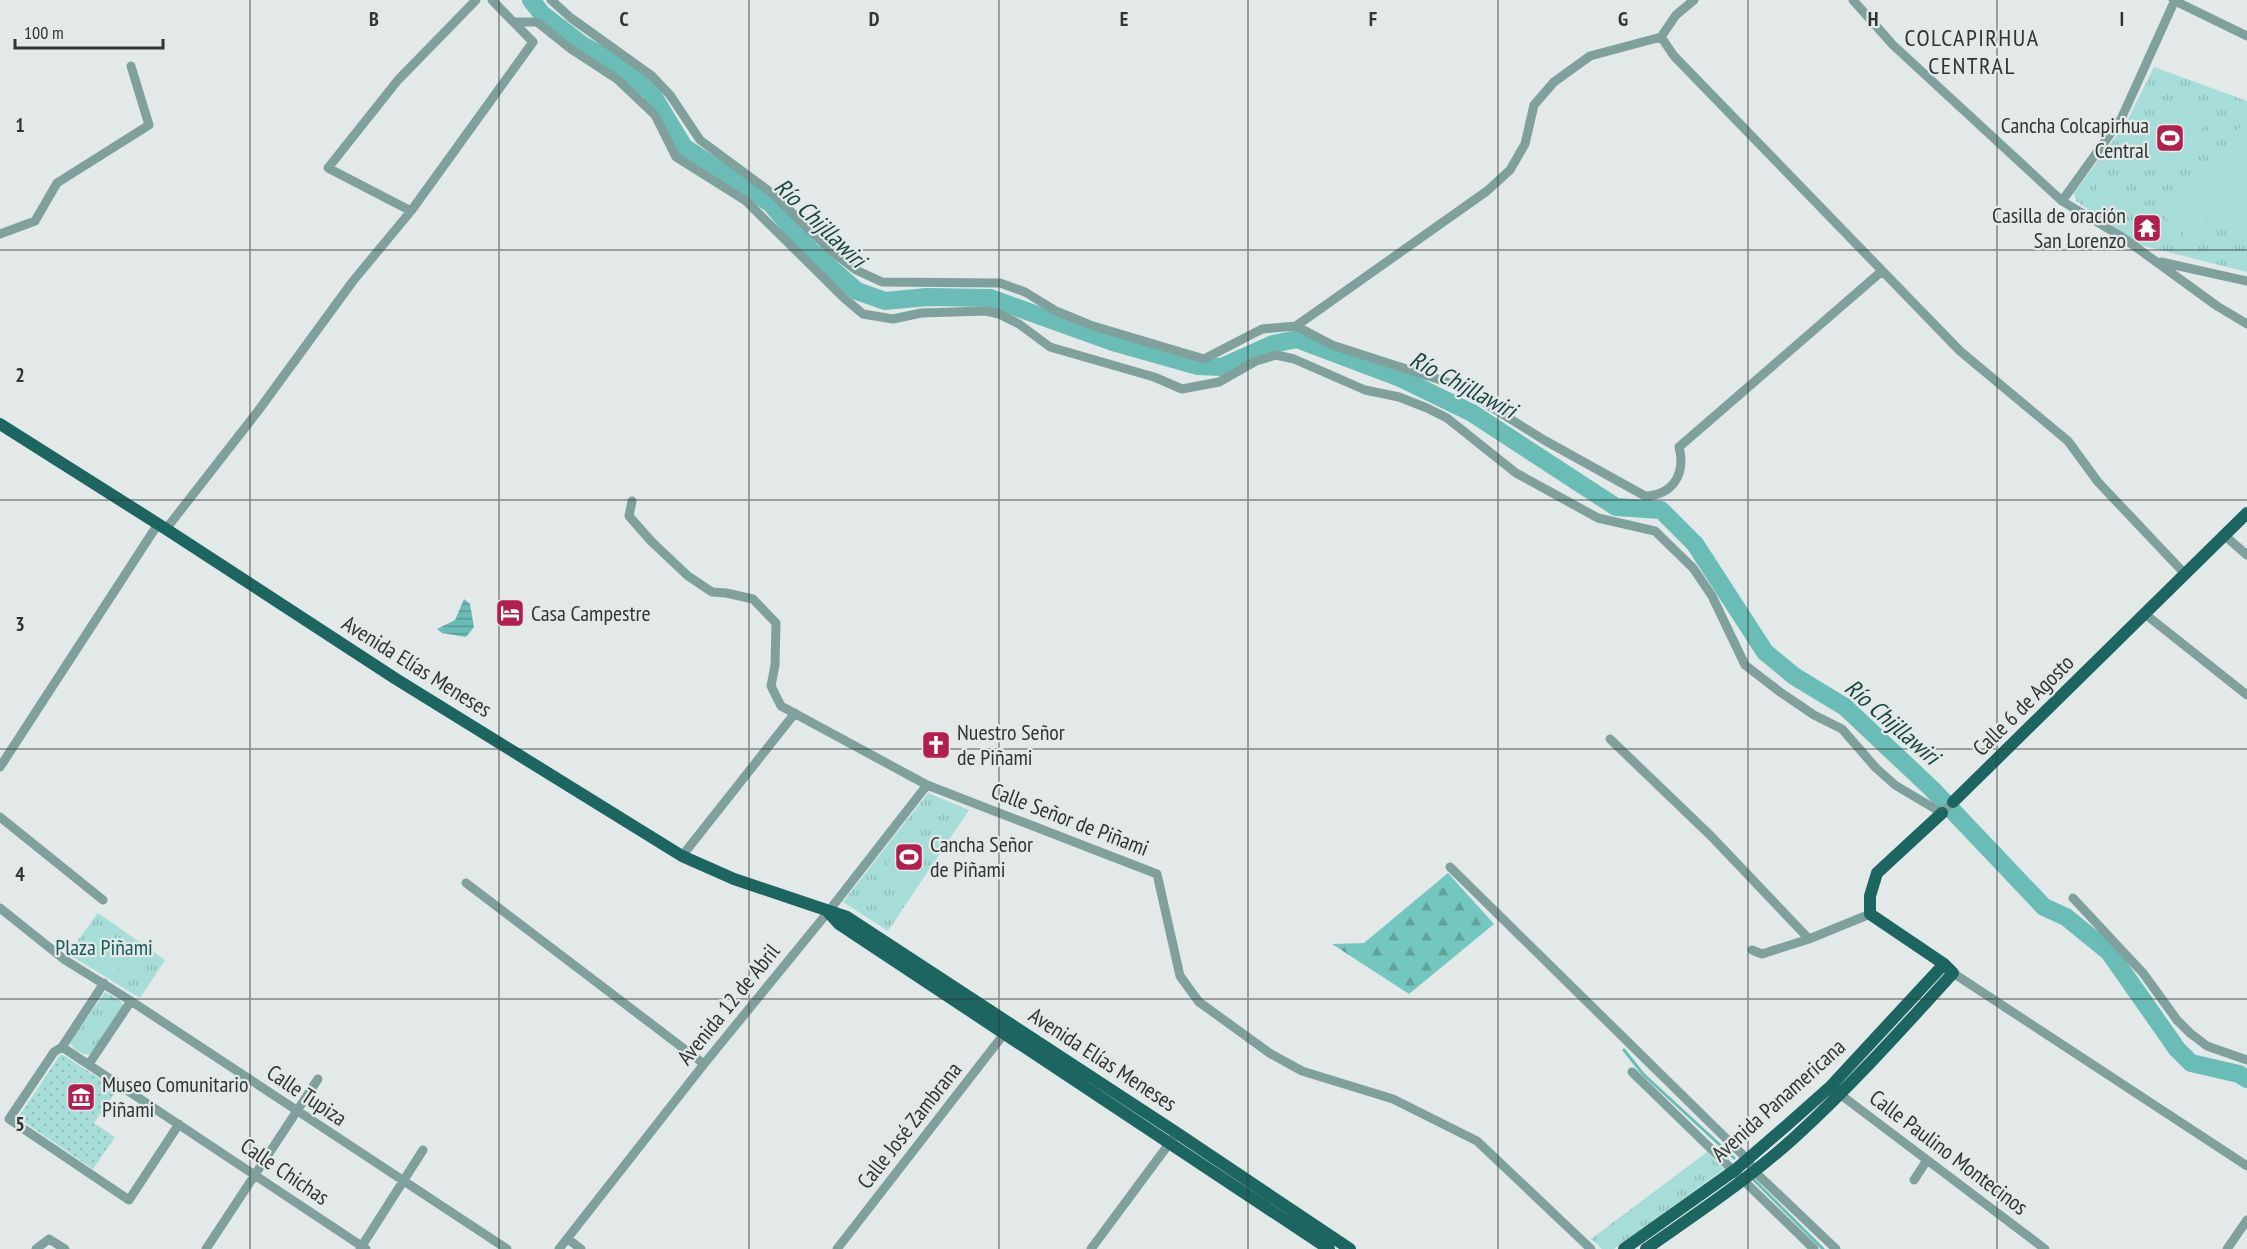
<svg xmlns="http://www.w3.org/2000/svg" width="2247" height="1249" font-family="'PT Sans Narrow',sans-serif">
	<style>
		.grass { fill: url(#grass-dots) }
		.forest { fill: url(#forest-firs) }
		.park { fill: url(#park-tufts) }
		.pitch { fill: #a6ddd8 }
		.water { fill: url(#water-rules) }
		.lines { fill: none; stroke-linecap: round; stroke-linejoin: round }
		.stream { stroke: #6abdb6; stroke-width: 3 }
		.river { stroke: #6abdb6; stroke-width: 18 }
		.minor { stroke: #7fa09d; stroke-width: 9 }
		.major { stroke: #1c6560; stroke-width: 12 }
		.grid { fill: none; stroke: #333535; stroke-width: 1.5; stroke-opacity: 0.55 }
		.labels { text-anchor: middle; stroke-width: 4.5; stroke-linejoin: round; paint-order: stroke }
		.poi-label { font-size: 22px; fill: #333535; stroke: #e2e9e8; text-anchor: start }
		.street-label { font-size: 22px; fill: #333535; stroke: #e2e9e8 }
		.park-label { font-size: 22px; fill: #185d59; stroke: #e2e9e8 }
		.neighbourhood-label { font-size: 24px; letter-spacing: 1.5px; fill: #333535; stroke: #e2e9e8 }
		.water-label { font-size: 24px; font-style: italic; fill: #1d4541; stroke: #e2e9e8 }
		.grid-label { font-size: 20px; text-anchor: middle; font-weight: bold; fill: #333535; stroke: #e2e9e8; stroke-width: 4.5; stroke-linejoin: round; paint-order: stroke }
	</style>
	<defs>
		<pattern id="grass-dots" width="8" height="8" patternUnits="userSpaceOnUse" patternTransform="scale(1.5)"><rect width="8" height="8" fill="#a6ddd8"/><path d="M2 2h.1M6 6h.1" fill="none" stroke="#8fbeba" stroke-width="1.8" stroke-linecap="round"/></pattern>
		<pattern id="forest-firs" width="22" height="20" patternUnits="userSpaceOnUse" patternTransform="scale(1.5)"><rect width="22" height="20" fill="#74c7bf"/><path d="M5 1l3.5 6h-7zM16 11l3.5 6h-7z" fill="#60a29c"/></pattern>
		<pattern id="park-tufts" width="24" height="20" patternUnits="userSpaceOnUse" patternTransform="scale(1.5)"><rect width="24" height="20" fill="#a6ddd8"/><path d="M3 7l-1-3M5 7V3M7 7l1-3M15 17l-1-3M17 17v-4M19 17l1-3" fill="none" stroke="#8fbeba"/></pattern>
		<pattern id="water-rules" width="6" height="5" patternUnits="userSpaceOnUse" patternTransform="scale(1.5)"><rect width="6" height="5" fill="#6abdb6"/><path d="M0 2.5h6" fill="none" stroke="#589a95"/></pattern>
	</defs>
	<rect width="100%" height="100%" fill="#e2e9e8"/>
	<!-- grass -->
	<path class="grass" d="M60,1055H63L117,1090L94,1123L115,1137L93,1169L20,1119V1115Z"/>
	<!-- forest -->
	<path class="forest" d="M1448,873L1494,924L1409,994L1332,944L1364,943Z"/>
	<!-- park -->
	<path class="park" d="M2154,67L2247,101V272L2140,245L2076,201L2074,193L2126,123Z
		M928,793L969,810L888,931L843,902Z
		M98,913L165,960L140,998L68,954Z
		M105,992L121,1001L123,1006L91,1054C83,1056 73,1050 70,1042Z
		M1707,1152L1724,1169L1614,1249H1602L1591,1239Z"/>
	<!-- pitch -->
	<path class="pitch" d="M2174,99L2206,124L2166,176L2134,151Z
		M2247,119V231L2192,185Z
		M2104,177L2138,198L2123,222L2089,201Z
		M2178,191L2209,218L2190,239L2160,212Z
		M907,830L933,845L911,883L885,869Z
		M96,925L133,949L116,974L80,950Z"/>
	<!-- water -->
	<path class="water" d="M464,599L470,604L474,627L466,637L442,633L437,629L455,620Z"/>
	<g class="lines">
		<!-- stream -->
		<path class="stream" d="M1624,1050L1643,1074L1734,1158
			M1754,1180L1823,1249"/>
		<!-- river -->
		<path class="river" d="M531,0L542,14L581,44L615,63L650,91L684,147L771,204L811,251L857,291L885,301L927,297L990,298L1113,342L1198,366L1222,367L1273,344L1297,339L1398,377L1472,413L1616,507L1661,510L1695,544L1765,652L1794,676L1845,707L1932,789L2044,907L2066,917L2109,952L2177,1049L2191,1063L2239,1074L2247,1079"/>
		<!-- minor -->
		<path class="minor" d="M551,0L571,18L652,76L670,95L700,140L773,194L832,252L856,270L882,282L1000,283L1025,292L1056,311L1090,325L1204,359L1262,329L1296,326L1332,345L1456,385L1544,440L1645,496C1673,495 1686,474 1679,447L1882,271
			M1853,0L1893,45L2062,201L2122,237L2217,306L2247,324
			M2173,0L2247,36
			M514,22H537L571,49L617,79L655,115L676,157L746,201L844,298L863,314L893,319L921,313L986,311L999,314L1019,324L1050,347L1154,377L1182,389L1219,382L1256,361L1276,355L1294,359L1365,390L1399,397L1427,408L1447,418L1516,473L1598,518L1655,531L1693,568L1712,596L1745,665L1780,692L1814,715L1842,729L1876,768L1895,785L1942,813L1953,802
			M1661,37L1674,56L1960,351L2068,441L2098,482L2185,574
			M2062,201L2121,119L2175,0
			M411,211L328,168L398,80L476,0
			M0,234L35,221L57,183L149,125L131,66
			M2161,262L2247,281
			M1296,326L1487,191L1510,170L1525,144L1534,105L1554,82L1590,56L1661,37L1676,15L1694,0
			M632,501L629,516L651,541L688,576L712,592L726,593L753,599L776,623L775,665L771,686L781,706L927,785L1157,874L1180,976L1199,1002L1271,1054L1302,1071L1393,1099L1477,1141L1591,1249
			M166,529L258,411L353,281L411,211L533,42L492,0
			M2224,535L2247,555
			M2145,614L2247,695
			M1610,739L1711,836L1809,939
			M0,767L158,524
			M0,817L103,900
			M682,856L795,713
			M1450,867L1748,1160L1754,1171L1836,1249
			M466,883L704,1064
			M2073,898L2143,973L2177,1020L2190,1033L2207,1046L2247,1060
			M0,908L65,960L131,1001L507,1249
			M1752,950L1762,954L1809,939L1870,914
			M1953,973L2247,1166
			M104,983L62,1047L54,1052L9,1119L129,1200L179,1124
			M62,1047L366,1249
			M89,1064L131,1001
			M1632,1072L1814,1249
			M1837,1092L2045,1249
			M1914,1180L1927,1160
			M568,1239L581,1249
			M36,1249L49,1239L65,1249
			M206,1249L318,1079
			M360,1249L423,1150
			M559,1249L704,1064L828,912L927,785
			M837,1249L1007,1030
			M1091,1249L1177,1133
			M2227,1249L2247,1220"/>
		<!-- major -->
		<path class="major" d="M0,424L166,529L396,679L682,856L734,879L847,917L1177,1133L1350,1249
			M1953,802L2247,513
			M829,913L839,924L1329,1249
			M1624,1249L1735,1170L1786,1126L1830,1087L1944,964
			M1646,1249C1697,1213 1749,1179 1795,1137C1851,1086 1902,1029 1953,973L1944,964L1870,914V896L1877,873L1942,813"/>
	</g>
	<!-- grid -->
	<path class="grid" d="M250,0V1249M499,0V1249M749,0V1249M999,0V1249M1248,0V1249M1498,0V1249M1748,0V1249M1997,0V1249M0,250H2247M0,500H2247M0,749H2247M0,999H2247"/>
	<!-- icons -->
	<defs>
		<g id="stadium-square" transform="scale(1.5)"><rect x="-9" y="-9" width="18" height="18" rx="4" fill="#b01f4e" stroke="#e2e9e8"/><path d="M0-5a6.5 5 0 1 0 0 10a6.5 5 0 1 0 0-10ZM-3.5-1.8h7v3.6h-7Z" fill="#fff"/></g>
		<g id="temple-square" transform="scale(1.5)"><rect x="-9" y="-9" width="18" height="18" rx="4" fill="#b01f4e" stroke="#e2e9e8"/><path d="M0-6L5-2H3V0L6.5 2.5H4V6H1.5V3h-3V6H-4V2.5H-6.5L-3 0V-2H-5Z" fill="#fff"/></g>
		<g id="hotel-square" transform="scale(1.5)"><rect x="-9" y="-9" width="18" height="18" rx="4" fill="#b01f4e" stroke="#e2e9e8"/><path d="M-6-4.5h1.5V1H6V5H4.5V3h-9V5H-6ZM-4 0a1.8 1.8 0 1 1 3.6 0ZM.5 0V-2.5h3Q6-2.5 6 0Z" fill="#fff"/></g>
		<g id="church-square" transform="scale(1.5)"><rect x="-9" y="-9" width="18" height="18" rx="4" fill="#b01f4e" stroke="#e2e9e8"/><path d="M-1.2-6h2.4v3.5h3.3v2.4h-3.3V6h-2.4V-.1h-3.3v-2.4h3.3Z" fill="#fff"/></g>
		<g id="museum-square" transform="scale(1.5)"><rect x="-9" y="-9" width="18" height="18" rx="4" fill="#b01f4e" stroke="#e2e9e8"/><path d="M0-6L6-3V-2H-6V-3ZM-5-1h2V3h-2ZM-1-1h2V3h-2ZM3-1h2V3H3ZM-6 4H6V6H-6Z" fill="#fff"/></g>
	</defs>
	<g fill-rule="evenodd">
		<use href="#stadium-square" x="2170" y="138"/>
		<use href="#temple-square" x="2147" y="228"/>
		<use href="#hotel-square" x="510" y="613"/>
		<use href="#church-square" x="936" y="745"/>
		<use href="#stadium-square" x="909" y="857"/>
		<use href="#museum-square" x="81" y="1097"/>
	</g>
	<g class="labels">
		<!-- poi labels -->
		<g class="poi-label">
			<text x="2149" y="133" text-anchor="end">Cancha Colcapirhua<tspan x="2149" dy="25">Central</tspan></text>
			<text x="2126" y="223" text-anchor="end">Casilla de oración<tspan x="2126" dy="25">San Lorenzo</tspan></text>
			<text x="531" y="621">Casa Campestre</text>
			<text x="957" y="740">Nuestro Señor<tspan x="957" dy="25">de Piñami</tspan></text>
			<text x="930" y="852">Cancha Señor<tspan x="930" dy="25">de Piñami</tspan></text>
			<text x="102" y="1092">Museo Comunitario<tspan x="102" dy="25">Piñami</tspan></text>
		</g>
		<!-- street labels -->
		<g class="street-label">
			<text transform="translate(417 666) rotate(32)" y="8">Avenida Elías Meneses</text>
			<text transform="translate(2023 705) rotate(-45)" y="8">Calle 6 de Agosto</text>
			<text transform="translate(1070 819) rotate(21)" y="8">Calle Señor de Piñami</text>
			<text transform="translate(728 1004) rotate(-51)" y="8">Avenida 12 de Abril</text>
			<text transform="translate(1103 1059) rotate(33)" y="8">Avenida Elías Meneses</text>
			<text transform="translate(307 1095) rotate(34)" y="8">Calle Tupiza</text>
			<text transform="translate(1778 1100) rotate(-42)" y="8">Avenida Panamericana</text>
			<text transform="translate(909 1125) rotate(-52)" y="8">Calle José Zambrana</text>
			<text transform="translate(1949 1152) rotate(37)" y="8">Calle Paulino Montecinos</text>
			<text transform="translate(285 1171) rotate(34)" y="8">Calle Chichas</text>
		</g>
		<!-- park labels -->
		<g class="park-label">
			<text x="104" y="955">Plaza Piñami</text>
		</g>
		<!-- neighbourhood labels -->
		<g class="neighbourhood-label">
			<text x="1972" y="46">COLCAPIRHUA<tspan x="1972" dy="28">CENTRAL</tspan></text>
		</g>
		<!-- water labels -->
		<g class="water-label">
			<text transform="translate(820 223) rotate(44)" y="8">Río Chijllawiri</text>
			<text transform="translate(1463 385) rotate(28)" y="8">Río Chijllawiri</text>
			<text transform="translate(1892 722) rotate(41)" y="8">Río Chijllawiri</text>
		</g>
	</g>
	<g class="grid-label">
		<text x="374" y="26">B</text>
		<text x="624" y="26">C</text>
		<text x="874" y="26">D</text>
		<text x="1124" y="26">E</text>
		<text x="1373" y="26">F</text>
		<text x="1623" y="26">G</text>
		<text x="1873" y="26">H</text>
		<text x="2122" y="26">I</text>
		<text x="20" y="132">1</text>
		<text x="20" y="382">2</text>
		<text x="20" y="631">3</text>
		<text x="20" y="881">4</text>
		<text x="20" y="1131">5</text>
	</g>
	<!-- scale -->
	<path d="M15 39v9h148v-9" fill="none" stroke="#333535" stroke-width="3"/>
	<text x="24" y="39" font-size="18" fill="#333535" stroke="#e2e9e8" stroke-width="4.5" paint-order="stroke">100 m</text>
</svg>
